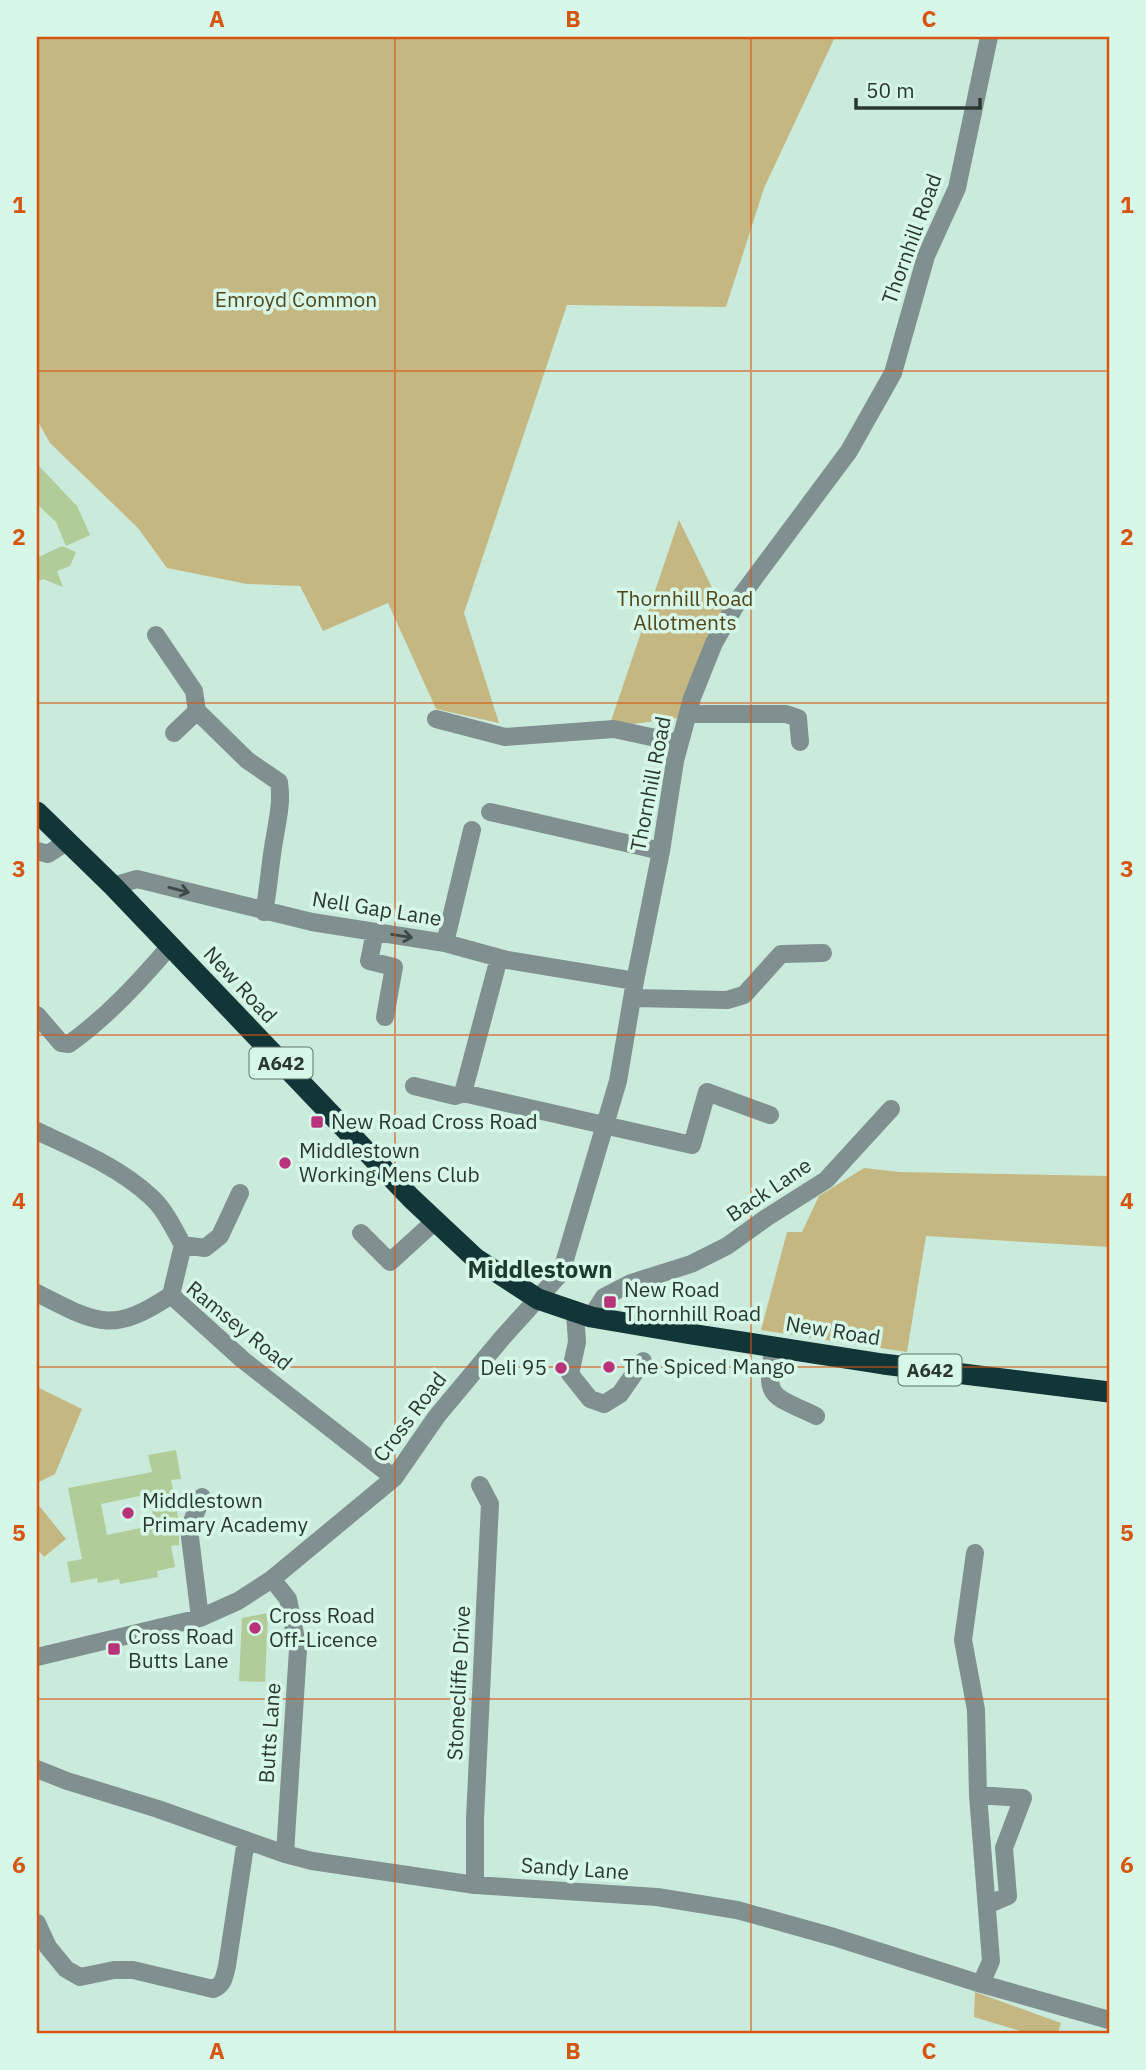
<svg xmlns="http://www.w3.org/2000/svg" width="1146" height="2070" font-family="'IBM Plex Sans',sans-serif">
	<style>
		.green { fill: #c5b781 }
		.building { fill: #b1cc98; fill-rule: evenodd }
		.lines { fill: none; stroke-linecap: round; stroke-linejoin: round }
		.minor { stroke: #808f90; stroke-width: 18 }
		.highway { stroke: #123537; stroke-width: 21 }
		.oneway { stroke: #3c4944 }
		.grid { fill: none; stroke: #d55610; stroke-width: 2; stroke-opacity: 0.55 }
		.poi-dot { fill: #b83379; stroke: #d7f8e8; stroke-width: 2.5 }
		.labels { text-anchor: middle; stroke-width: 7; stroke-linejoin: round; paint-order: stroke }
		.shield { fill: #d7f8e8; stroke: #5f7268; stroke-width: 2 }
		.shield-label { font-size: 19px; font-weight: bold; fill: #2b3831 }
		.street-label { font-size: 21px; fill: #2b3831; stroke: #d7f8e8 }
		.park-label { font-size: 21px; fill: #52471a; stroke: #d7f8e8 }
		.poi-label { font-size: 21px; fill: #2b3831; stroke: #d7f8e8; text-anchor: start }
		.quarter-label { font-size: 24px; font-weight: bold; fill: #1e3a2e; stroke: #d7f8e8 }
		.neatline { fill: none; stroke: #d55610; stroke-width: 2.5 }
		.grid-label { font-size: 23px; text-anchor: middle; font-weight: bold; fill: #d55610 }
	</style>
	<rect width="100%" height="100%" fill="#caebdb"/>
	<!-- green -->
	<path class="green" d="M37,37H835L764,188L726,307L567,305L464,613L499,723L436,709L388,603L323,631L300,586L247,584L167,568L138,528L50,443L37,420Z
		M679,520L723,610L679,718L609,727Z
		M864,1168L899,1172L1109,1176V1247L926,1236L907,1352L761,1330L787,1232H802L819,1196Z
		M37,1387L82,1409L55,1474L37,1483Z
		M37,1503L66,1539L44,1557L37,1549Z
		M975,1992L1061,2023L1058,2033H1027L974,2017Z"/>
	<!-- building -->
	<path class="building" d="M37,464L77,506L90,535L66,546L56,522L37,504Z
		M62,546L76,552L70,566L57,571L63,587L43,579L37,582V558Z
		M176,1450L181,1479L171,1480L179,1523V1545L171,1546L175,1567L157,1571L158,1577L120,1584L119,1579L98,1583L97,1578L71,1583L67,1562L82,1559L68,1488L152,1472L148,1455ZM149,1494L155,1525L107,1535L101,1504Z
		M268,1613L265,1682L239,1681L242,1618Z"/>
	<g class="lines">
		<!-- minor -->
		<path class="minor" d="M156,635L194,691L197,711L247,760L279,782C282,802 278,817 275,836C270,861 269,887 264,912
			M688,714H786L798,718L800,742
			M436,719L505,737L614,729L679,743
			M174,733L197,711
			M490,812L661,851
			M37,851L48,854L68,841
			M113,886L137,879L312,922L445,943L507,960L635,981
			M375,932L369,961L394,967L385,1017
			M445,943L472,830
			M633,998L727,1000L744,995L781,954L823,953
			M37,1015L61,1043L69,1044C108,1016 139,982 170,946
			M414,1086L455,1096L463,1093L692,1145L707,1092L770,1115
			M463,1093L499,958
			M37,1131C75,1149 119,1167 150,1196C165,1209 173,1228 183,1245L171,1295
			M361,1233L390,1262L435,1221
			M183,1245L205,1248L220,1236L240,1193
			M37,1293C96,1323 112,1335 171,1295L243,1360L394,1478
			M575,1313L577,1342L570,1374L590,1399L604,1404L620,1394L643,1361
			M591,1317L604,1297L631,1283L691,1264L727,1246L766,1218L826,1180L891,1109
			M774,1346C764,1399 770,1394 816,1416
			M975,1553L963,1640L976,1710L978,1795
			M272,1579L288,1599L298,1649L285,1854
			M200,1618L189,1529L202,1497
			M37,1657L200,1618L238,1601L272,1579L394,1478L437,1416L503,1337L561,1273L618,1081L635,981L661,851L675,761L692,698L714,643L741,596L849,451L893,373L926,256L957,188L989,37
			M37,1769L67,1781L158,1809L285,1854L312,1861L475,1885L657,1897L737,1910L834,1937L975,1982L1109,2020
			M475,1885V1819L490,1504L480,1485
			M37,1923L48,1947L66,1969L80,1977L114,1970H133L213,1989C224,1985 224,1977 227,1966L246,1840
			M981,1984L991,1961L978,1795L1023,1798L1004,1848L1008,1896L987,1905"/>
		<!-- highway -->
		<path class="highway" d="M37,812L113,886L411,1198L475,1258L538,1299L591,1317L691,1334L883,1364L1109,1392"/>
	</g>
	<!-- one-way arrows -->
	<defs><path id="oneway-shaft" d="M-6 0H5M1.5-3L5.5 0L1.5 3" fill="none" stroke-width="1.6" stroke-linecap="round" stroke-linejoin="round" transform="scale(1.75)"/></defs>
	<g class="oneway">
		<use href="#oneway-shaft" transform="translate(179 890) rotate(14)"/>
		<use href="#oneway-shaft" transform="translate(402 936) rotate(9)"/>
	</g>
	<!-- grid -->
	<path class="grid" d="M395,37V2033M751,37V2033M37,371H1109M37,703H1109M37,1035H1109M37,1367H1109M37,1699H1109"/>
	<!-- markers -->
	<g class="poi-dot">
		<rect x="310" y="1115" width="14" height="14" rx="3.5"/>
		<circle cx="285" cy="1163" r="7"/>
		<rect x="603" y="1295" width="14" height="14" rx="3.5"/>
		<circle cx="609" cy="1367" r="7"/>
		<circle cx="561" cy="1368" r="7"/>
		<circle cx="128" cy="1513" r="7"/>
		<circle cx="255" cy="1628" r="7"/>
		<rect x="107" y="1642" width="14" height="14" rx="3.5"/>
	</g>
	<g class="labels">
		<!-- shield labels -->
		<g class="shield">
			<rect x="249.5" y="1047.5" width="63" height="31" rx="5"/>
			<rect x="898.5" y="1354.5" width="63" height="31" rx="5"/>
		</g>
		<g class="shield-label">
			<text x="281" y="1070">A642</text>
			<text x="930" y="1377">A642</text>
		</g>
		<!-- street labels -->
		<g class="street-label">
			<text transform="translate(912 239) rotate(-70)" y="7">Thornhill Road</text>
			<text transform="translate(651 784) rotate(-79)" y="7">Thornhill Road</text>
			<text transform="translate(377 909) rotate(9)" y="7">Nell Gap Lane</text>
			<text transform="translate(240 985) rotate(47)" y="7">New Road</text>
			<text transform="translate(769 1190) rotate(-34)" y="7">Back Lane</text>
			<text transform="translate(239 1326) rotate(39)" y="7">Ramsey Road</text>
			<text transform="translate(833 1331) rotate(9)" y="7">New Road</text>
			<text transform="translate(410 1417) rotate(-53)" y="7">Cross Road</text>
			<text transform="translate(459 1683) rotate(-87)" y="7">Stonecliffe Drive</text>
			<text transform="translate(270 1733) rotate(-86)" y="7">Butts Lane</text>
			<text transform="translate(575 1869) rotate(4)" y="7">Sandy Lane</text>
		</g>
		<!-- park labels -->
		<g class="park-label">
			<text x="296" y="307">Emroyd Common</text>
			<text x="685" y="606">Thornhill Road<tspan x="685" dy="24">Allotments</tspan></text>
		</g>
		<!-- poi labels -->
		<g class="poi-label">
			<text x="331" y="1129">New Road Cross Road</text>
			<text x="299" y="1158">Middlestown<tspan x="299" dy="24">Working Mens Club</tspan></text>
			<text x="624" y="1297">New Road<tspan x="624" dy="24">Thornhill Road</tspan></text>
			<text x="623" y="1374">The Spiced Mango</text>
			<text x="547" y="1375" text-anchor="end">Deli 95</text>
			<text x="142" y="1508">Middlestown<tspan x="142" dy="24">Primary Academy</tspan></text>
			<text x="269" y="1623">Cross Road<tspan x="269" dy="24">Off-Licence</tspan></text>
			<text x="128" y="1644">Cross Road<tspan x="128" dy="24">Butts Lane</tspan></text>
		</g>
		<!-- quarter labels -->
		<g class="quarter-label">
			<text x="540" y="1278">Middlestown</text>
		</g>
	</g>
	<!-- border -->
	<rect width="1146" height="2070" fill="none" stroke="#d7f8e8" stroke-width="77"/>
	<!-- scale -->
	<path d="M856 98v10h124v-10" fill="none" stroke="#2b3831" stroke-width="3.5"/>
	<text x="866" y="98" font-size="21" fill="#2b3831" stroke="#d7f8e8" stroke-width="5" paint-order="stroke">50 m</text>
	<rect x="38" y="38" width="1070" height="1994" class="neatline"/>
	<g class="grid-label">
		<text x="217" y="27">A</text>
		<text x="573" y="27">B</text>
		<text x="929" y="27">C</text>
		<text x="19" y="213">1</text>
		<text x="1127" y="213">1</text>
		<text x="19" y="545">2</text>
		<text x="1127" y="545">2</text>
		<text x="19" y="877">3</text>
		<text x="1127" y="877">3</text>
		<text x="19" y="1209">4</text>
		<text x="1127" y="1209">4</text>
		<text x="19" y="1541">5</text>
		<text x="1127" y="1541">5</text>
		<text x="19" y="1873">6</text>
		<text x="1127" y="1873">6</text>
		<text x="217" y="2059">A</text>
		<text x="573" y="2059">B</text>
		<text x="929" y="2059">C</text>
	</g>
</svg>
